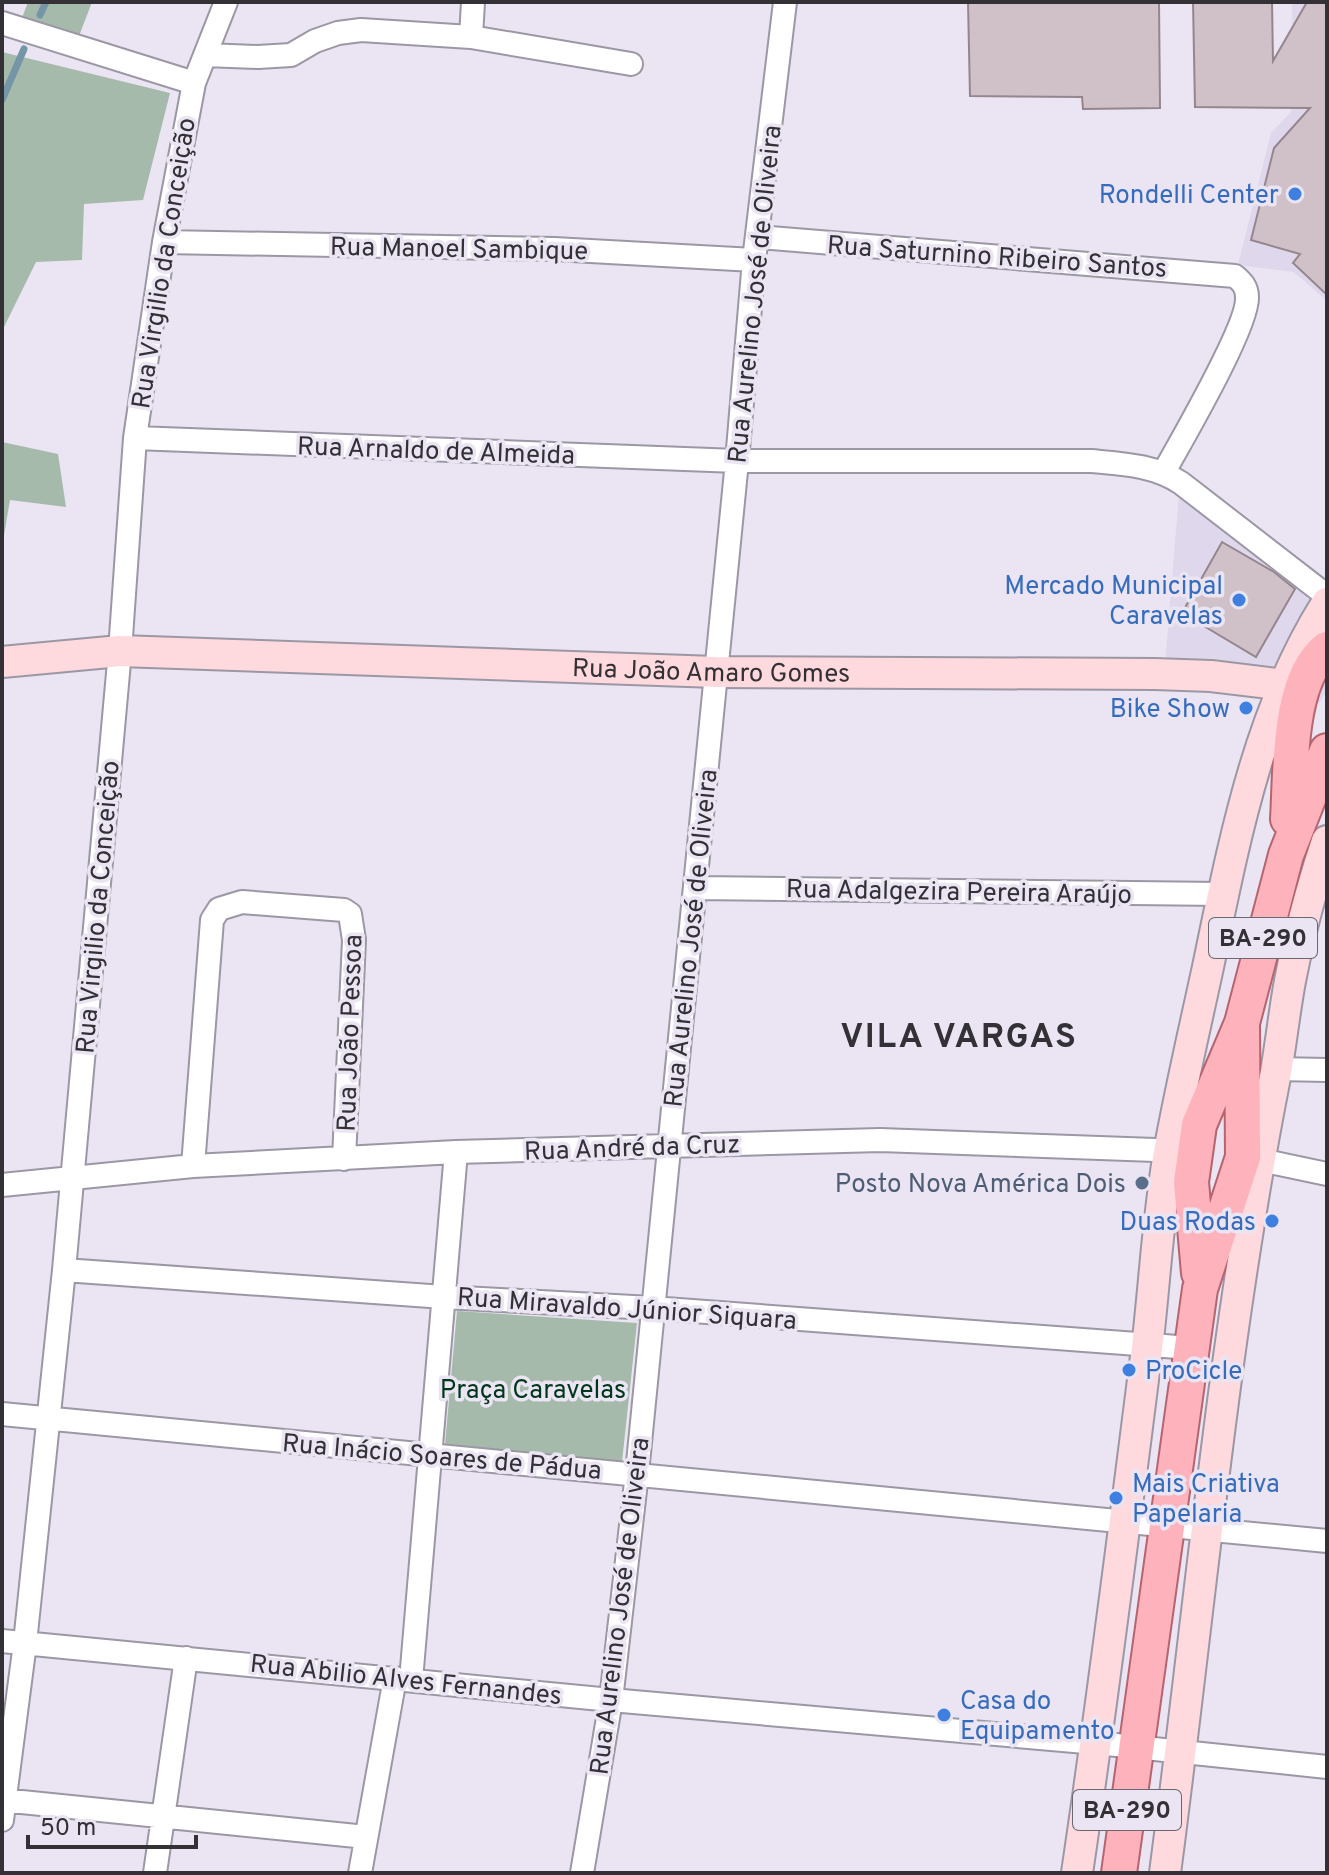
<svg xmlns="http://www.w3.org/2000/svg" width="1329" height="1875" font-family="Overpass,sans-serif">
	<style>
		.built { fill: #dfd7ec }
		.green { fill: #a6baab }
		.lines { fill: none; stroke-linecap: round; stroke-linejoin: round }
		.stream { stroke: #7496a7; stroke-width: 7 }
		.building { fill: #d0c1c8; stroke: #95868d; stroke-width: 2 }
		.street-casing { stroke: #9c97a4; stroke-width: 26 }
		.secondary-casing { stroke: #9c97a4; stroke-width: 34 }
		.primary-casing { stroke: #b6646f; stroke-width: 38 }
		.street { stroke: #fff; stroke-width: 22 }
		.secondary { stroke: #fed9dd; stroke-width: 30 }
		.primary { stroke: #feb2bb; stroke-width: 34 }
		.shop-dot { fill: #3f7fe0; stroke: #eae4f3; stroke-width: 3 }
		.service-dot { fill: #5c6f8a; stroke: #eae4f3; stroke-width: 3 }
		.labels { text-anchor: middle; stroke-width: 7; stroke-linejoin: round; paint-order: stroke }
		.shield { fill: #eae4f3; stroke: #6a676f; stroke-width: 2 }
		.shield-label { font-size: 24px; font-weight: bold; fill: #333136 }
		.shop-label { font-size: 26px; fill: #366cbe; stroke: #eae4f3; text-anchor: end }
		.street-label { font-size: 26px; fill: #333136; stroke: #eae4f3 }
		.service-label { font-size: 26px; fill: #4e5e75; stroke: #eae4f3; text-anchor: end }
		.park-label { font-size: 26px; fill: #00371a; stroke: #eae4f3 }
		.district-label { font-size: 34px; font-weight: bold; letter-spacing: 2px; fill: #333136; stroke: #eae4f3 }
	</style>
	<rect width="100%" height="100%" fill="#eae4f3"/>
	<!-- built -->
	<path class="built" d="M1292,2H1327V301L1294,272L1238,265L1271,133L1291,112Z
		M1179,494L1327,598V691L1315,709L1165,664Z"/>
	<!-- green -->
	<path class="green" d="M28,2H92L79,36L22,18Z
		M2,52L170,93L143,200L84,204L82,260L36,262L2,331Z
		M2,442L58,454L66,507L10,500L3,541Z
		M457,1311L637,1323L621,1471L444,1455Z"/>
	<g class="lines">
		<!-- stream -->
		<path class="stream" d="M40,15L46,2
			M2,100L24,49"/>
	</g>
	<!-- building -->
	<path class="building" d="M968,2H1159L1160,108L1083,109L1082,97L970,96Z
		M1193,2H1272L1273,61L1307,2H1327V295L1293,263L1300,254L1251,240L1274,148L1310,108L1195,107Z
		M1222,542L1274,572L1295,589L1256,657L1182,613Z"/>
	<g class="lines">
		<!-- street casing -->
		<g class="street-casing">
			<path id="street" d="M2,23L194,83
				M471,37L473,2
				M205,55L258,57L291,55L315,41L338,33L361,30L471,37L631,64
				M758,237L1235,276C1242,282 1247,287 1247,297C1249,325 1181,441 1164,472
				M164,242L554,249L754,260
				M135,438L737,461H1091C1123,464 1154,465 1181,483L1327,596
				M695,888L1223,894
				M1276,1069L1327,1070
				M1246,1157L1327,1174
				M193,1166L212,920L219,909L242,902L344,910L350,914L354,940L344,1159
				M2,1185L193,1166L456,1152L880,1140L1183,1151
				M64,1270L444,1297L652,1308L1191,1348
				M2,1414L1327,1541
				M2,1641L611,1700L1097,1743L1327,1767
				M411,1680L456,1152
				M2,1800L366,1837
				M2,1820L25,1643L64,1270L120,651L135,438L164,242L194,83L226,2
				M155,1873L186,1658
				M360,1873L395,1678
				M582,1873L611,1700L637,1473L737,461L754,260L785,2"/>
		</g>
		<!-- secondary casing -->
		<g class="secondary-casing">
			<g id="secondary">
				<path id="s1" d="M2,662L120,651L716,672L1155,674L1211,676L1302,687"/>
				<path d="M1077,1873C1103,1698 1125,1523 1147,1348C1155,1281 1158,1213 1170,1147C1181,1087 1195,1027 1208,967C1234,842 1258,712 1327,603"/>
				<path d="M1165,1873C1200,1608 1223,1340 1275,1077C1281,1045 1284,1013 1290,981C1299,934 1312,887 1327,841"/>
			</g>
		</g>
		<!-- primary casing -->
		<g class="primary-casing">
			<path id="primary" d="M1288,819C1291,773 1287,680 1327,649
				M1199,1273L1191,1182L1199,1125L1242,1023L1286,855L1327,751
				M1119,1873L1200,1289L1243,1157L1242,1023"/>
		</g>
		<!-- street -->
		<use href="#street" class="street"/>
		<!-- secondary -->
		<use href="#secondary" class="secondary"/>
		<!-- primary -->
		<use href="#primary" class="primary"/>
	</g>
	<!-- markers -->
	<g class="shop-dot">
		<circle cx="1295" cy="194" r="8"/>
		<circle cx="1239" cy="600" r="8"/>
		<circle cx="1246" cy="708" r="8"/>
		<circle cx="1272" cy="1221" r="8"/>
		<circle cx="1129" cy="1370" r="8"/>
		<circle cx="1116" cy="1498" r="8"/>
		<circle cx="944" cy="1715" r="8"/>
	</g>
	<circle class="service-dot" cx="1142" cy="1183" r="8"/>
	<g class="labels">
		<!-- shield labels -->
		<g class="shield">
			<rect x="1209" y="918" width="108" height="40" rx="6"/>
			<rect x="1073" y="1790" width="108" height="40" rx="6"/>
		</g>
		<g class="shield-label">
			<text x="1263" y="946">BA-290</text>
			<text x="1127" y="1818">BA-290</text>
		</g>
		<!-- shop labels -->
		<g class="shop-label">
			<text x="1279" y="203">Rondelli Center</text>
			<text x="1223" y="594">Mercado Municipal<tspan x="1223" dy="30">Caravelas</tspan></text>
			<text x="1230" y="717">Bike Show</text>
			<text x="1256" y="1230">Duas Rodas</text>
			<text x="1145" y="1379" text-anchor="start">ProCicle</text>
			<text x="1132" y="1492" text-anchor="start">Mais Criativa<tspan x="1132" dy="30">Papelaria</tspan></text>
			<text x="960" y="1709" text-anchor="start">Casa do<tspan x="960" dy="30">Equipamento</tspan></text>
		</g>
		<!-- street labels -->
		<g class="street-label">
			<text transform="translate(459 248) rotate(1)" y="9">Rua Manoel Sambique</text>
			<text transform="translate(997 256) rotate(4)" y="9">Rua Saturnino Ribeiro Santos</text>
			<text transform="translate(163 263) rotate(-81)" y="9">Rua Virgilio da Conceição</text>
			<text transform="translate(754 294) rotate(-84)" y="9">Rua Aurelino José de Oliveira</text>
			<text transform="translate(436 450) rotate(2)" y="9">Rua Arnaldo de Almeida</text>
			<text dy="9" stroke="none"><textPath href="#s1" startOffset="710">Rua João Amaro Gomes</textPath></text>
			<text transform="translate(959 891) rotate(1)" y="9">Rua Adalgezira Pereira Araújo</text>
			<text transform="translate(97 907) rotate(-85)" y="9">Rua Virgilio da Conceição</text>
			<text transform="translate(690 938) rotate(-84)" y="9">Rua Aurelino José de Oliveira</text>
			<text transform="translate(349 1033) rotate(-88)" y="9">Rua João Pessoa</text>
			<text transform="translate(632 1147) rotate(-2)" y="9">Rua André da Cruz</text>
			<text transform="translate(627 1308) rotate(4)" y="9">Rua Miravaldo Júnior Siquara</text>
			<text transform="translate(442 1456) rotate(5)" y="9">Rua Inácio Soares de Pádua</text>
			<text transform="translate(619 1606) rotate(-83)" y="9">Rua Aurelino José de Oliveira</text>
			<text transform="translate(406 1679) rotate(6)" y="9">Rua Abilio Alves Fernandes</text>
		</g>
		<!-- service labels -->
		<g class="service-label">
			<text x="1126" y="1192">Posto Nova América Dois</text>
		</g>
		<!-- park labels -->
		<g class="park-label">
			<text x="533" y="1398">Praça Caravelas</text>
		</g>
		<!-- district labels -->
		<g class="district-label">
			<text x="959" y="1047">VILA VARGAS</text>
		</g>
	</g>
	<!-- border -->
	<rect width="1329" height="1875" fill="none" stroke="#333136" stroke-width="8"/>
	<!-- scale -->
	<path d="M28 1835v12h168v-12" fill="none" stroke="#333136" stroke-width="4"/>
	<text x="40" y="1835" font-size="24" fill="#333136" stroke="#eae4f3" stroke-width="6" paint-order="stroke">50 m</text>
</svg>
